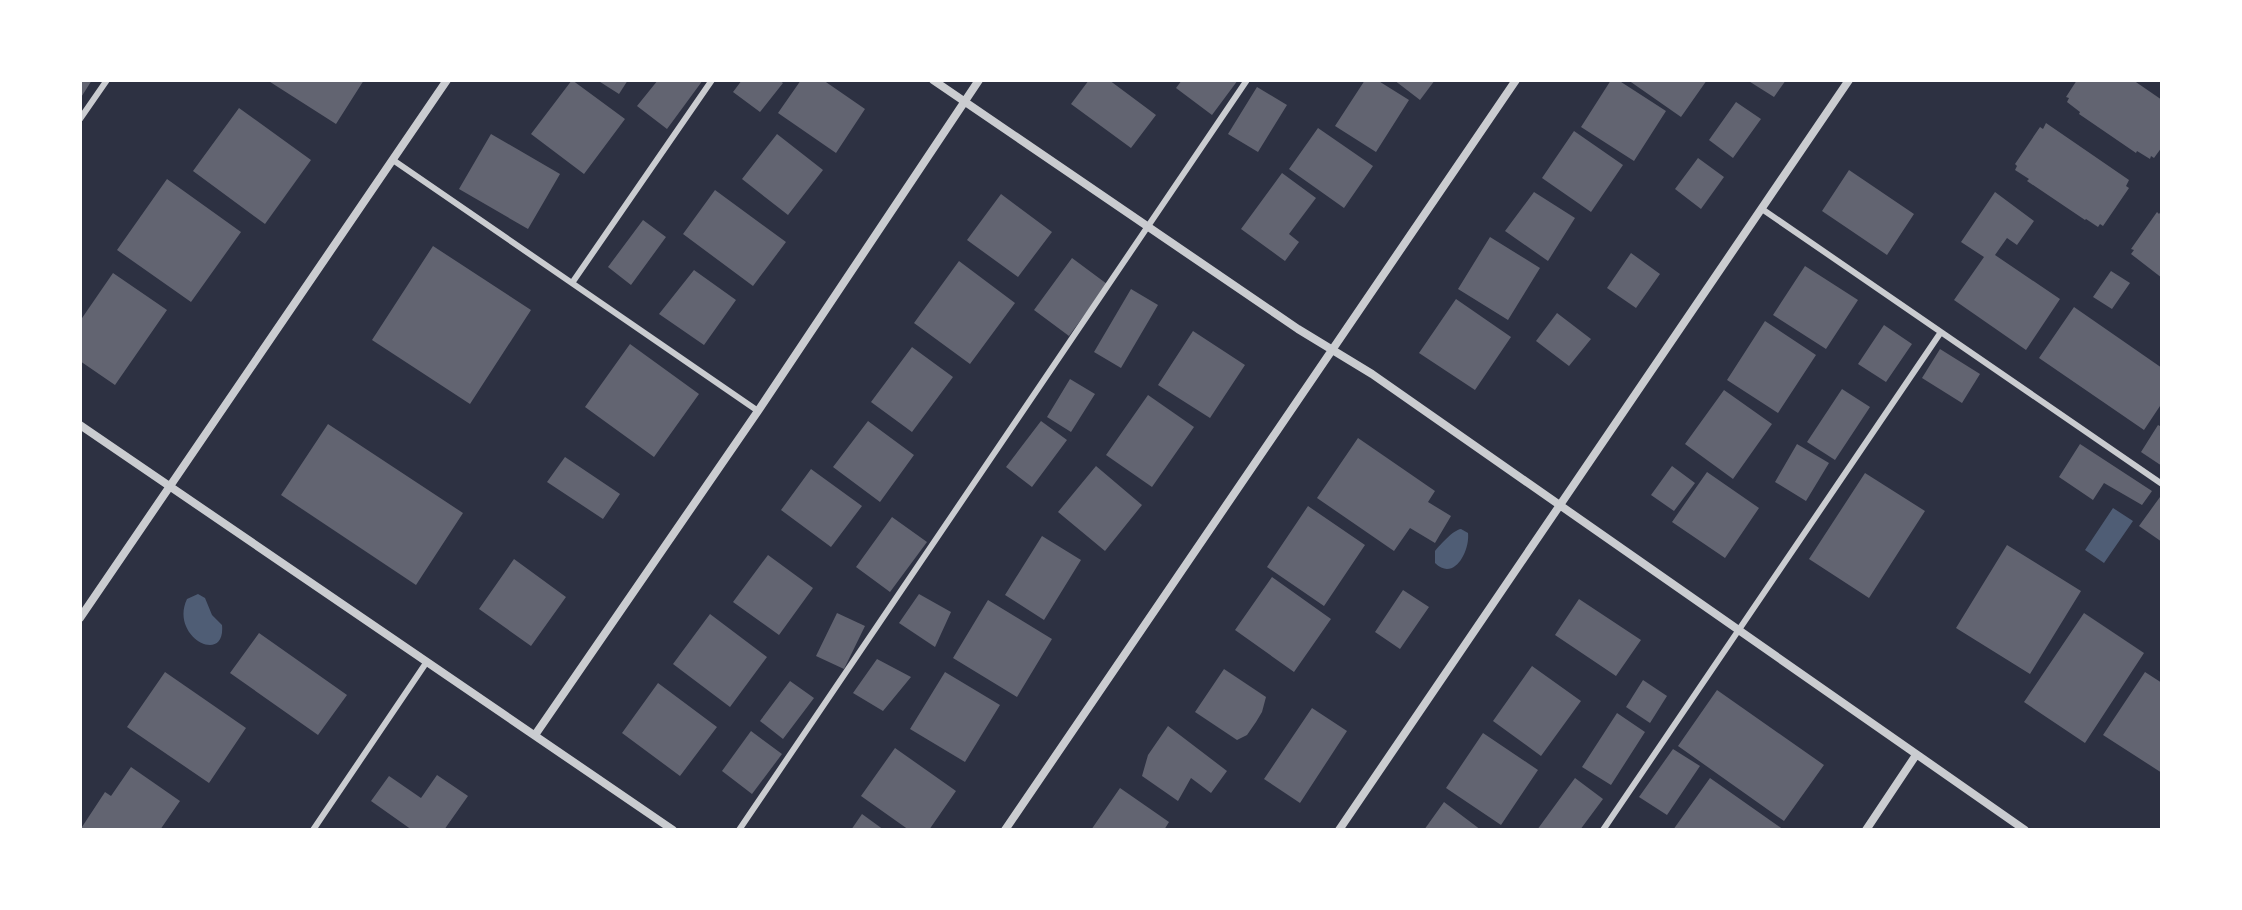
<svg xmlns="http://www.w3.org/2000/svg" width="2242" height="910" font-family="'Golos Text',sans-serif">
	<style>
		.water { fill: #4f5d75 }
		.building { fill: #626471 }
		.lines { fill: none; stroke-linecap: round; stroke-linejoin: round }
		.service { stroke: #caccd0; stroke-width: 6 }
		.minor { stroke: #caccd0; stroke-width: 8 }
	</style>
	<rect width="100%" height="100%" fill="#2d3142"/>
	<!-- water -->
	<path class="water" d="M2113,508L2133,521L2104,563L2085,550Z
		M1461,529L1468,533C1470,551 1454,582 1435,563V551C1440,545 1453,530 1461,529Z
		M198,594L205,598L212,615L222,625C226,666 169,637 187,599Z"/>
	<!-- building -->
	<path class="building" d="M80,80H92L80,99Z
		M267,80H364L336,124Z
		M572,80L625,119L584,174L531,134Z
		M597,80H628L619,94Z
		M658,80H703L667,129L637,106Z
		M742,80H779L783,83L760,112L733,92Z
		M801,80H823L865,109L836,153L778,113Z
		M1089,80H1109L1156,115L1131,148L1071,104Z
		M1182,80H1238L1212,115L1176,88Z
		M1365,80H1377L1409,100L1376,152L1335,126Z
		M1394,80H1435L1420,100Z
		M1611,80H1618L1666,111L1634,161L1581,127Z
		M1628,80H1707L1681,117Z
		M1747,80H1786L1774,97Z
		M2077,80H2133L2162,100V147L2154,158L2151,156L2150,159L2137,151L2136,153L2079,114L2080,112L2067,102L2069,98L2066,97Z
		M1257,87L1287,105L1258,152L1228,134Z
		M1736,102L1761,119L1733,158L1709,140Z
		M239,108L311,160L265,224L193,171Z
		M2046,123L2129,180L2126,186L2129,188L2103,226L2100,224L2098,227L2086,219L2085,220L2027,181L2029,179L2015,170L2017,166L2015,164L2040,127L2043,129Z
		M1318,128L1373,166L1344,208L1289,169Z
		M1574,131L1623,165L1591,212L1542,178Z
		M491,134L560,174L528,229L459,189Z
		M777,134L823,170L788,215L742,179Z
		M1698,158L1724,177L1701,209L1675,189Z
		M1849,170L1914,214L1887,255L1822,211Z
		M1282,173L1316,198L1289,234L1299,242L1285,261L1241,229Z
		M167,179L241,232L191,302L117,250Z
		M715,190L786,242L753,286L683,234Z
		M1534,192L1575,218L1548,261L1505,231Z
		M1995,192L2034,221L2017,245L2007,238L1995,255L2060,299L2026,350L1954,300L1984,257L1961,242Z
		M1001,194L1052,232L1018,277L967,240Z
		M2162,210V278L2131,254L2134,250L2131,249L2157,212L2159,214Z
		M643,220L666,237L631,285L608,267Z
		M1490,237L1540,268L1508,320L1458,289Z
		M433,246L531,310L470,404L372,340Z
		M1631,253L1660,274L1636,308L1607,288Z
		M1072,258L1107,284L1069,336L1034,310Z
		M959,261L1015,303L970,364L914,323Z
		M1805,266L1858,300L1826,349L1773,315Z
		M694,270L736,300L704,345L659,314Z
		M2111,271L2130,283L2112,309L2093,297Z
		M113,273L167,310L115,385L80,361V321Z
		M1131,289L1158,305L1121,368L1094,352Z
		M1456,299L1511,337L1475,390L1419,353Z
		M2074,307L2162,368V403L2144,430L2039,358Z
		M1557,313L1591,339L1569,366L1536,341Z
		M1765,321L1816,355L1778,413L1727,380Z
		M1884,325L1912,344L1886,382L1858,364Z
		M1193,331L1245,365L1210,418L1158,385Z
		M630,344L699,394L654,457L585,407Z
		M912,347L953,377L912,432L871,402Z
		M1940,349L1980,374L1962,403L1922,378Z
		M1070,379L1095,394L1071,432L1047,417Z
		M1842,389L1870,407L1835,460L1807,442Z
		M1724,390L1772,424L1733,479L1685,444Z
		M1148,395L1194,427L1152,487L1106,455Z
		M868,421L914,455L880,502L833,467Z
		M1041,421L1067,440L1032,487L1006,467Z
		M328,424L463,513L416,585L281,495Z
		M2158,425L2162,427V466L2141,452Z
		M1358,438L1435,491L1428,502L1451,516L1435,543L1410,528L1394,551L1317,498Z
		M1797,444L1829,463L1806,501L1775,482Z
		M2080,444L2152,491L2142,505L2104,483L2093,500L2059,477Z
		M565,457L620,494L603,519L547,482Z
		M1096,466L1142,505L1105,551L1058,512Z
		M1672,466L1695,483L1674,511L1651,495Z
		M811,469L862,506L831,547L781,510Z
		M1707,472L1759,508L1725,558L1672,522Z
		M1865,473L1925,511L1869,598L1809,559Z
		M2160,497L2162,499V542L2139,526Z
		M1308,506L1365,545L1324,606L1267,567Z
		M892,517L927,542L890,592L856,567Z
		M1042,536L1081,560L1044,620L1005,595Z
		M2007,545L2081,591L2030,674L1956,628Z
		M768,555L813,588L779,635L733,602Z
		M514,559L566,597L531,646L479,609Z
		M1272,577L1331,619L1294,672L1235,630Z
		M1403,590L1429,607L1400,649L1375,632Z
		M919,594L951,612L935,647L899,623Z
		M1579,599L1641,640L1616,676L1555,635Z
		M988,600L1052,639L1017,697L953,658Z
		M837,613L865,626L844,669L816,656Z
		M2084,613L2144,653L2085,743L2024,702Z
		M710,614L767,657L730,707L673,664Z
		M259,633L347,695L318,735L230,673Z
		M877,659L911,677L883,711L853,693Z
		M1532,666L1581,701L1541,756L1493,721Z
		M1224,669L1266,697L1262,712L1256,722L1247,735L1237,740L1195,712Z
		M165,672L246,728L209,783L127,727Z
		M945,672L1000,705L965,762L910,729Z
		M2145,672L2162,683V773L2103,735Z
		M1643,680L1667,696L1650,723L1626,707Z
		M790,681L814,698L783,739L760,721Z
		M658,683L717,727L680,776L622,733Z
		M1717,690L1824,765L1784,821L1678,746Z
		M1312,708L1347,731L1300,803L1264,779Z
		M1617,713L1645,732L1611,785L1582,767Z
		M1168,726L1227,771L1211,793L1191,778L1178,801L1142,776L1148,755Z
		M751,731L782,754L752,794L722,771Z
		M1483,733L1538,770L1501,825L1446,788Z
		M895,748L956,791L929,830H909L861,796Z
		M1673,749L1700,766L1667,815L1639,797Z
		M131,767L180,801L160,830H80L105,792L111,796Z
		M437,775L468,796L444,830H412L371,801L389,776L421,798Z
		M1575,778L1603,799L1580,830H1537Z
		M1710,778L1784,830H1673Z
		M1120,788L1169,822L1164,830H1091Z
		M1444,802L1481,830H1424Z
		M862,814L884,830H851Z"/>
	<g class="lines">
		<!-- service -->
		<path class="service" d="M80,119L107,80
			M393,160L758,411
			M1762,209L2162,484
			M572,283L712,80
			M313,830L426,663
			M739,830L1247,80
			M1603,830L1941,332"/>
		<!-- minor -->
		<path class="minor" d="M933,80L1298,329L1372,374L2025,830
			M80,425L673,830
			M80,618L447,80
			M535,735L758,411L979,80
			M1005,830L1516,80
			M1339,830L1849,80
			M1866,830L1916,755"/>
	</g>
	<!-- border -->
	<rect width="2242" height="910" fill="none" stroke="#ffffff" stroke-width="164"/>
</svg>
